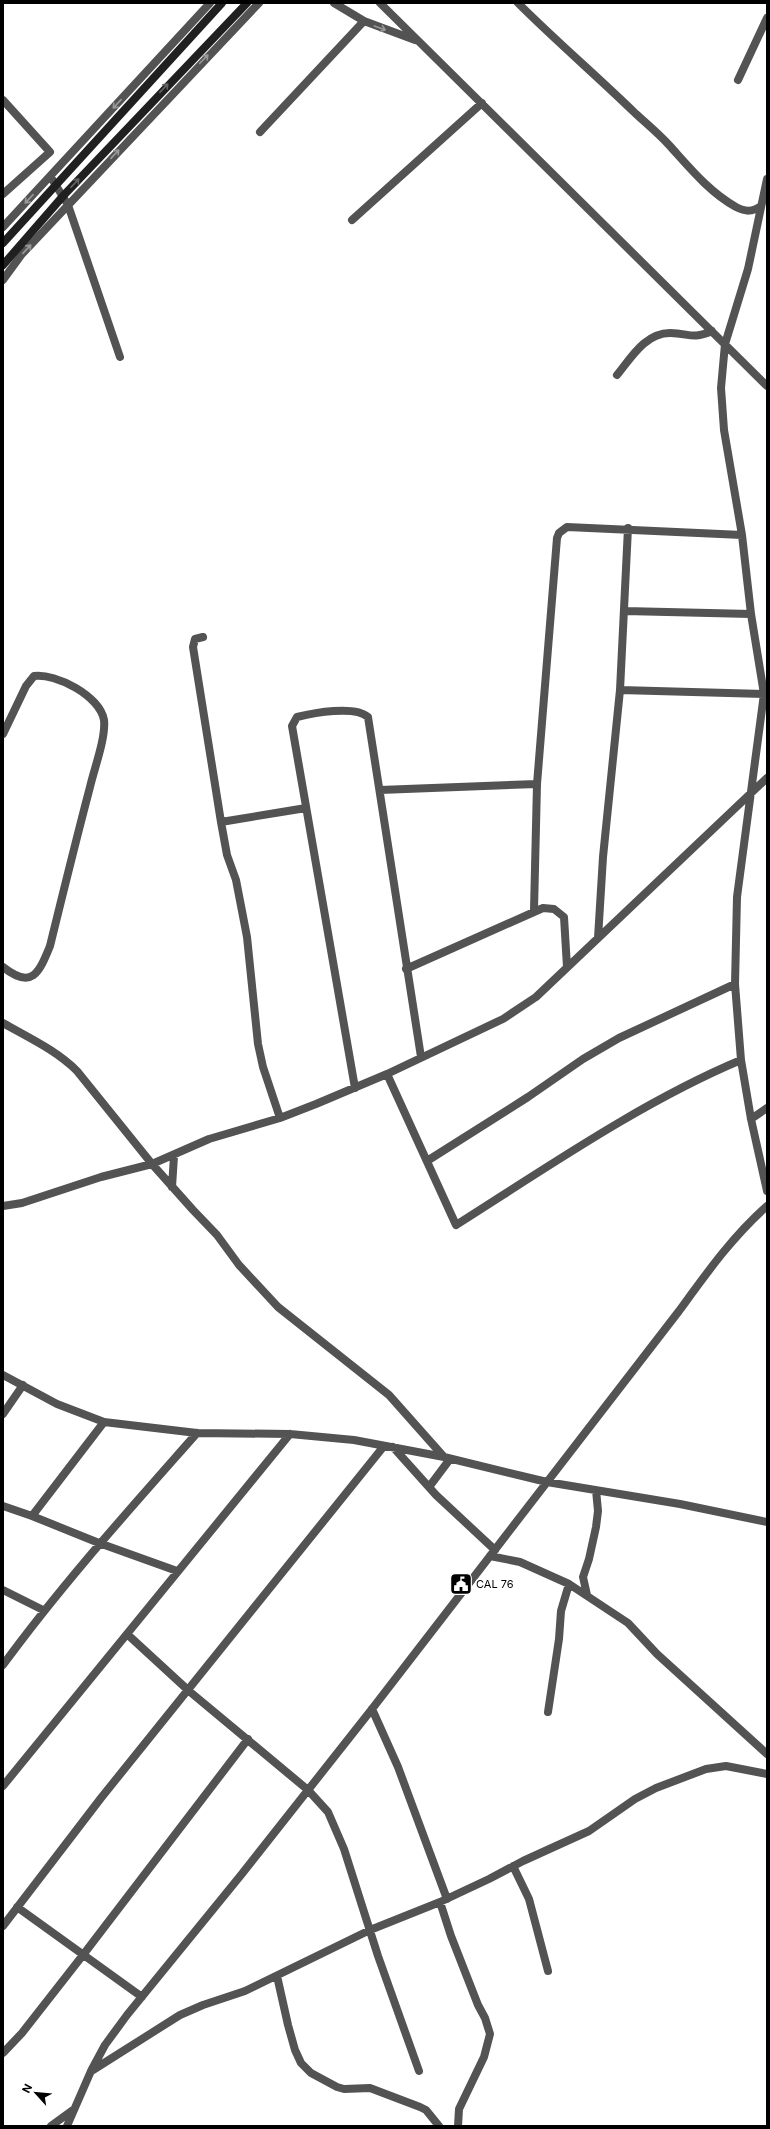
<svg xmlns="http://www.w3.org/2000/svg" width="770" height="2129" font-family="Inter,sans-serif">
	<style>
		.lines { fill: none; stroke-linecap: round; stroke-linejoin: round }
		.minor { stroke: #535353; stroke-width: 8 }
		.secondary { stroke: #202020; stroke-width: 8 }
		.oneway { stroke: #989898 }
		.oneway2 { stroke: #636363 }
		.labels { text-anchor: middle; stroke-width: 3.5; stroke-linejoin: round; paint-order: stroke }
		.poi-label { font-size: 11px; fill: #000; stroke: #fff; text-anchor: start }
	</style>
	<rect width="100%" height="100%" fill="#fff"/>
	<g class="lines">
		<!-- minor -->
		<path class="minor" d="M334,3L364,21L415,40
			M380,3L767,386
			M518,3C556,41 597,76 636,114C647,124 659,134 669,145C689,167 709,192 736,207C746,212 752,212 761,206
			M738,80L767,18
			M3,100L50,152L3,194
			M260,132L364,21
			M52,179L68,205L120,357
			M767,179L748,269L725,344L721,388L724,430L742,535L751,614L764,694L737,897L735,984L741,1060L751,1119L767,1191
			M352,220L482,103
			M3,227L210,3
			M3,280L22,254L259,3
			M617,375C631,358 645,333 670,333C690,333 691,340 712,331
			M625,611L751,614
			M203,637L195,639L193,647L221,822L227,855L236,880L247,937L258,1044L263,1067L280,1118
			M620,690L764,694
			M3,734L26,686L34,676C56,673 100,696 104,720C106,738 94,769 90,787C76,840 63,893 50,946C39,973 32,990 3,967
			M380,790L537,784
			M221,822L306,808
			M534,910L537,784L557,538L559,533L567,527L742,535
			M598,938L603,857L620,690L628,528
			M406,969L543,908L554,909L564,917L567,967
			M3,1023C29,1038 56,1050 77,1071L152,1164L193,1210L217,1235L239,1265L278,1307L389,1395L444,1457
			M387,1074L456,1225C546,1168 643,1101 741,1060
			M355,1088L292,726L297,717C313,713 355,705 368,717L421,1057
			M751,1119L767,1108
			M427,1161L528,1097L583,1059L619,1038L735,984
			M172,1187L174,1156
			M3,1206L22,1203L101,1177L152,1164L209,1139L280,1118L316,1104L387,1074L503,1019L536,997L767,778
			M3,1375L57,1404L104,1422L197,1433L290,1434L354,1440L444,1457L547,1482L680,1504L767,1522
			M3,1414L23,1385
			M393,1447L436,1495L495,1550
			M429,1487L450,1459
			M3,1506L32,1516L99,1543L177,1571
			M32,1516L104,1422
			M490,1556L520,1562L569,1584L628,1623L657,1654L767,1754
			M3,1590L43,1610
			M587,1595L583,1577L589,1559L596,1527L598,1511L596,1490
			M127,1634L189,1691L308,1790L328,1812L344,1849L378,1956L419,2071
			M3,1665C63,1583 130,1509 197,1433
			M372,1709L398,1767L447,1899
			M548,1712L559,1639L561,1611L569,1584
			M3,1786L290,1434
			M513,1866L529,1899L548,1971
			M440,1902L451,1936L478,2005L485,2018L490,2034L484,2057L459,2109L458,2126
			M17,1907L142,1997
			M3,1926L101,1798L384,1446
			M277,1976L288,2025L295,2050L301,2063L311,2073L337,2087L344,2089L370,2088L420,2107L426,2110L439,2126
			M3,2053L22,2033L83,1955L248,1739
			M93,2070L180,2015L203,2005L245,1991L370,1930L440,1902L489,1879L523,1861L589,1831L635,1799L656,1788L706,1769L726,1766L767,1774
			M51,2126L73,2110
			M67,2126L91,2071L105,2045L127,2015L241,1875L372,1709L679,1311C706,1274 732,1237 767,1206"/>
		<!-- secondary -->
		<path class="secondary" d="M3,243L222,3
			M3,265L64,195L247,3"/>
	</g>
	<!-- one-way arrows -->
	<defs><path id="oneway-shaft" d="M-6 0H5M1.5-3L5.5 0L1.5 3" fill="none" stroke-width="1.6" stroke-linecap="round" stroke-linejoin="round"/></defs>
	<g class="oneway">
		<use href="#oneway-shaft" transform="translate(380 28) rotate(20)"/>
		<use href="#oneway-shaft" transform="translate(204 59) rotate(-46)"/>
		<use href="#oneway-shaft" transform="translate(117 104) rotate(133)"/>
		<use href="#oneway-shaft" transform="translate(115 154) rotate(-47)"/>
		<use href="#oneway-shaft" transform="translate(29 199) rotate(133)"/>
		<use href="#oneway-shaft" transform="translate(27 249) rotate(-47)"/>
	</g>
	<g class="oneway2">
		<use href="#oneway-shaft" transform="translate(164 88) rotate(-47)"/>
		<use href="#oneway-shaft" transform="translate(75 183) rotate(-47)"/>
	</g>
	<!-- icons -->
	<defs>
		<g id="civic-square" transform="scale(1.15)"><rect x="-9" y="-9" width="18" height="18" rx="4" fill="#000" stroke="#fff"/><path d="M-.6-6.5H3V-4.5H.6V-3L4-1V1h2V6H-6V1h2V-1L-.6-3ZM-1.2 2.5V6h2.4V2.5Z" fill="#fff"/></g>
	</defs>
	<g fill-rule="evenodd">
		<use href="#civic-square" x="461" y="1584"/>
	</g>
	<g class="labels">
		<!-- poi labels -->
		<g class="poi-label">
			<text x="476" y="1588">CAL 76</text>
		</g>
	</g>
	<!-- border -->
	<rect width="770" height="2129" fill="none" stroke="#000000" stroke-width="8"/>
	<!-- north arrow -->
	<g transform="translate(36 2093) rotate(297)" stroke="#ffffff" stroke-width="3" paint-order="stroke">
	<path d="M0-3L7 15L0 10L-7 15Z" fill="#000000"/>
	<text y="-6" font-size="11" font-weight="bold" text-anchor="middle" fill="#000000">N</text>
	</g>
</svg>
